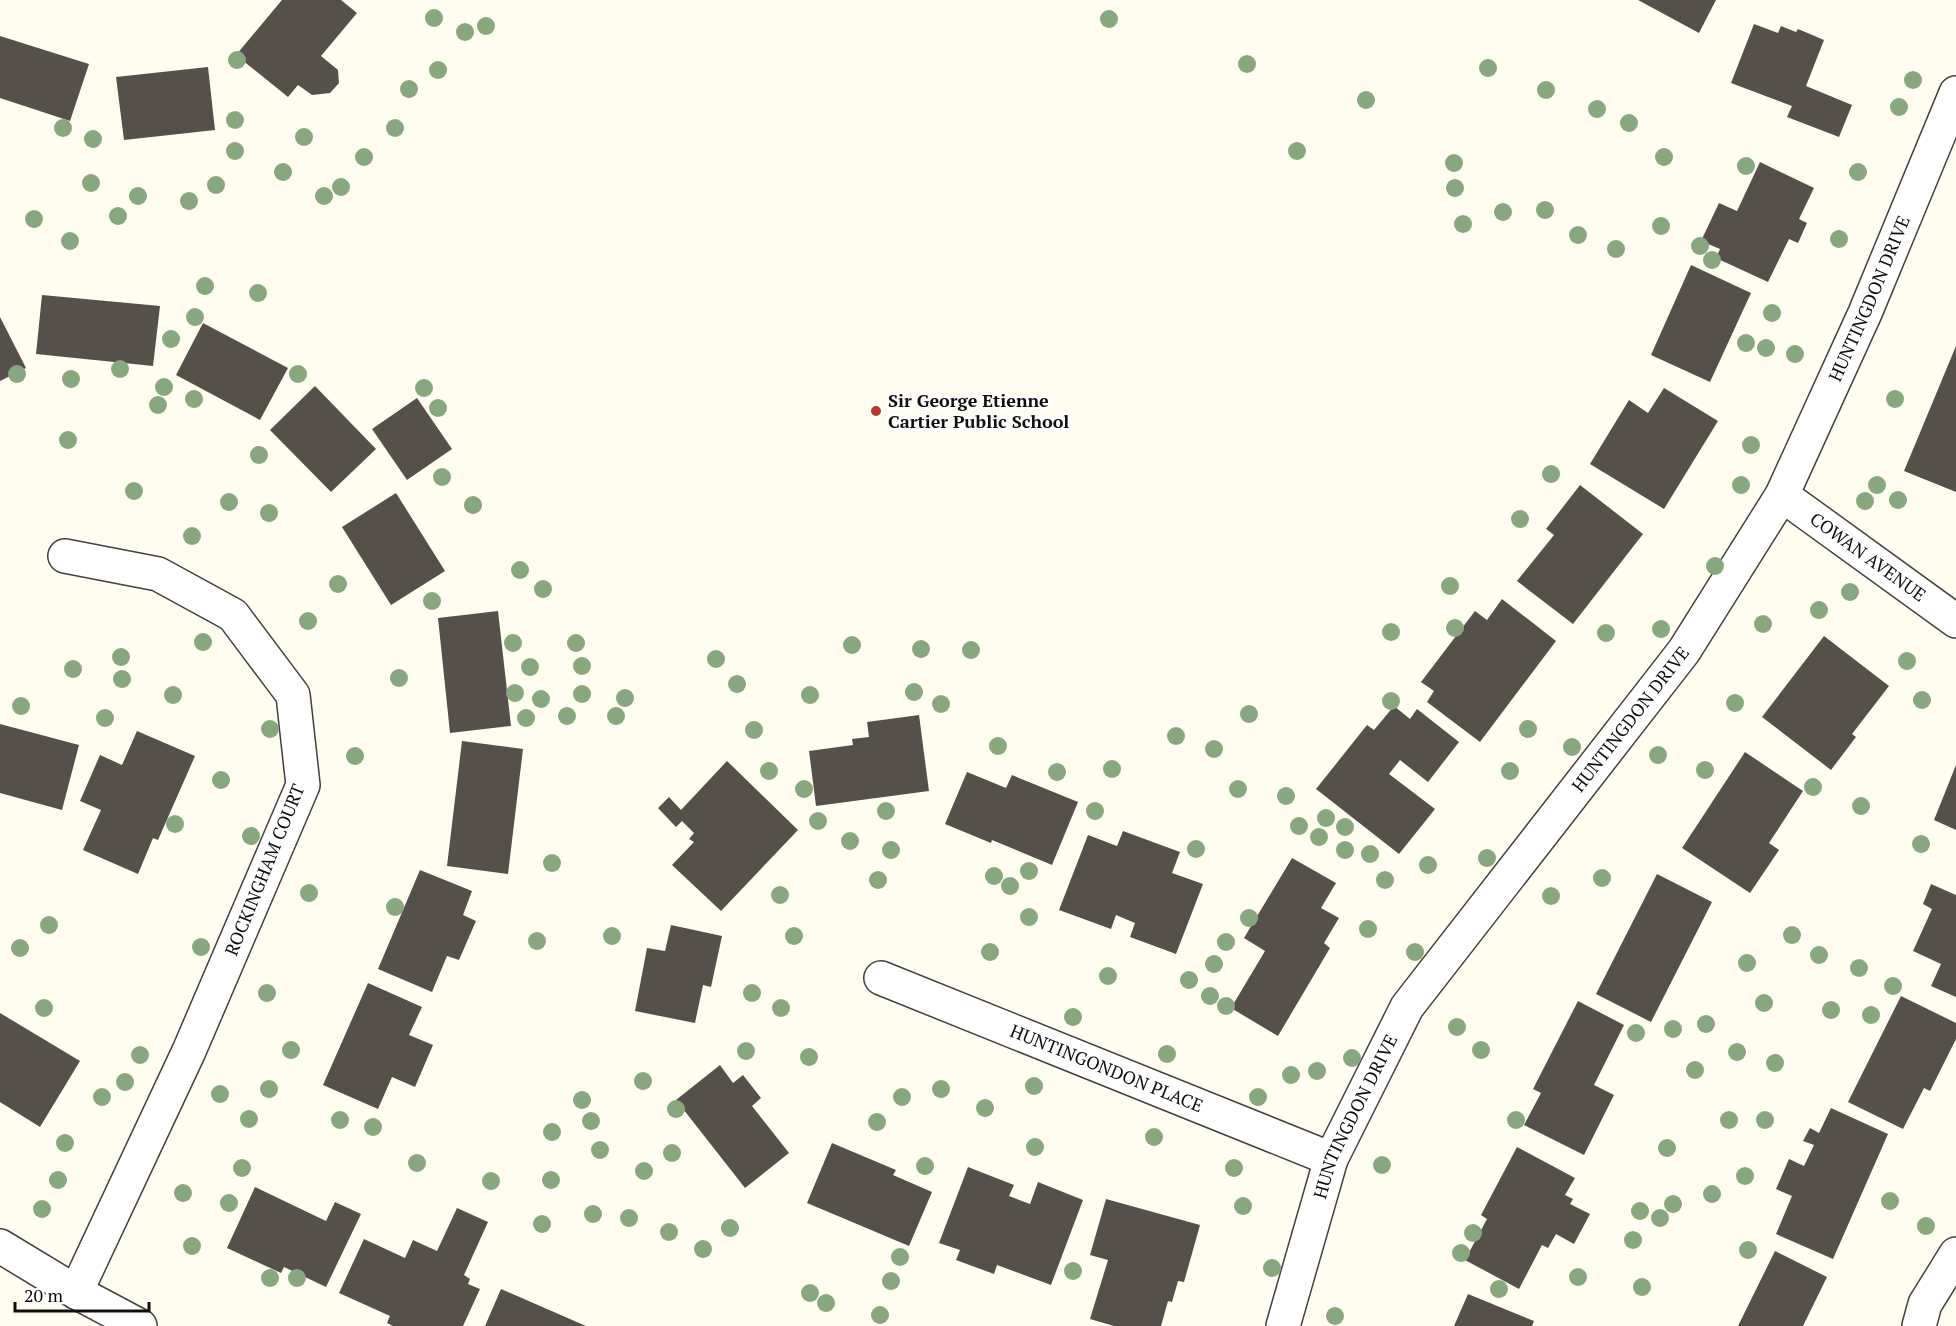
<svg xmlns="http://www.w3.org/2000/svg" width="1956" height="1326" font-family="'PT Serif',serif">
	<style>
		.building { fill: #56504b }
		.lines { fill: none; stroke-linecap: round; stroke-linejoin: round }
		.minor-casing { stroke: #414141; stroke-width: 36 }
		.minor { stroke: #fff; stroke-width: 33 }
		.tree { fill: #88a77e }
		.poi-dot { fill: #b5372e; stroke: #fff; stroke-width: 2 }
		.labels { text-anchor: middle; stroke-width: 6; stroke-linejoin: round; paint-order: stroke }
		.street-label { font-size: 18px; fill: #0e0e0e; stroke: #fff }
		.poi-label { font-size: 18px; font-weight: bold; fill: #0e0e0e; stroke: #fff; text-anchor: start }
	</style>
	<rect width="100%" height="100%" fill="#fefdef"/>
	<!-- building -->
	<path class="building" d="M282,0H341L357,13L321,56L338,70L339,83L330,93L312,95L298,85L288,97L236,55Z
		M1638,0H1716L1699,33Z
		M1754,24L1778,33L1781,26L1796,32L1798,29L1824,40L1806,86L1852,105L1839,137L1787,117L1792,106L1731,83Z
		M0,36L89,64L70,121L0,98Z
		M208,67L215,130L124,140L116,77Z
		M1760,162L1814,188L1799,219L1807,223L1798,243L1789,239L1768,282L1716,258L1720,249L1701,241L1719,203L1737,211Z
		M1691,265L1751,293L1710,382L1651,355Z
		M42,295L160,306L153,366L36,354Z
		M0,317L26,368L0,381Z
		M203,323L288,368L260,420L176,375Z
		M1956,346V492L1904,471Z
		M315,386L376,449L331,492L270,430Z
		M1664,388L1718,421L1664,509L1590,464L1629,400L1648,413Z
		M417,398L452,449L407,480L372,429Z
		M1580,485L1643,534L1573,624L1517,581L1554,535L1546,529Z
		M396,493L445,571L391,605L342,527Z
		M1502,599L1556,641L1480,742L1427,702L1434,691L1421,682L1475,611L1487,620Z
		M498,611L511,726L450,733L438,618Z
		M1824,636L1889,686L1852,734L1856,737L1831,770L1762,717Z
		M1394,706L1410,719L1417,709L1459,742L1428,782L1400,760L1389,774L1435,809L1399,854L1316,789L1367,725L1374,730Z
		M919,715L929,791L816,806L809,751L853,745L852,739L869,737L867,722Z
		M0,724L79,745L62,810L0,793Z
		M137,731L195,756L158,840L153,838L138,874L83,850L101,810L80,801L100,755L122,765Z
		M462,741L523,749L508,874L447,866Z
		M1745,752L1803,791L1769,843L1779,850L1750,893L1682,848Z
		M727,761L798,830L721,911L672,865L694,842L689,839L694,833L682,821L676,827L658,808L669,797L681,810Z
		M1956,765V830L1934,820Z
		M967,772L1006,788L1012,775L1078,802L1052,865L992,840L991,843L945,824Z
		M1123,831L1180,852L1172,873L1203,884L1176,954L1130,937L1135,923L1116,915L1111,929L1059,910L1088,835L1117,846Z
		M1292,858L1336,883L1321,908L1339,918L1324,943L1330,948L1278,1036L1231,1008L1265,951L1244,938Z
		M420,870L472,891L463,915L476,921L459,960L447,956L432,992L378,969Z
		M1657,874L1712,902L1651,1022L1596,994Z
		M1931,884L1956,895V997L1931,986L1941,964L1913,951L1932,909L1923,904Z
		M671,925L722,936L711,987L703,985L695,1023L635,1011L647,948L665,951Z
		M368,983L422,1007L409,1035L433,1045L415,1087L392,1077L378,1109L323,1085Z
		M1901,996L1956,1023V1039L1930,1091L1924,1088L1903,1129L1848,1102Z
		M1578,1001L1624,1025L1594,1085L1614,1095L1584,1155L1524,1125L1541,1093L1533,1089Z
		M0,1013L80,1061L40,1127L0,1102Z
		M720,1065L733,1083L743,1075L761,1098L752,1106L789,1153L745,1188L676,1100Z
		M1831,1108L1888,1134L1833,1259L1776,1234L1792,1196L1776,1189L1789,1159L1804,1166L1814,1145L1803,1141L1810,1128L1819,1133Z
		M832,1143L896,1170L893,1175L932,1192L909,1246L807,1203Z
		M1517,1147L1575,1178L1565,1195L1573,1199L1570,1204L1590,1214L1574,1244L1556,1234L1548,1248L1542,1245L1519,1289L1465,1260L1487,1219L1481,1215Z
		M968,1167L1014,1185L1009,1196L1030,1204L1038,1182L1083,1200L1051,1285L997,1265L994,1274L956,1260L960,1250L939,1243Z
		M255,1187L326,1221L335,1202L361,1214L326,1287L284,1267L281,1273L227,1248Z
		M1106,1199L1200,1225L1184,1282L1178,1281L1172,1302L1168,1301L1161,1326H1114L1090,1319L1108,1260L1090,1255Z
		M457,1208L488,1222L464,1275L470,1279L468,1284L480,1289L463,1326H393L387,1323L390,1316L339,1293L364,1239L405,1258L413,1240L437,1251Z
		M1775,1251L1827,1277L1803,1326H1738Z
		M501,1289L586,1326H485Z
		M1468,1294L1534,1321L1532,1326H1454Z"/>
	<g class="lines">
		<!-- minor casing -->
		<g class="minor-casing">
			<g id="minor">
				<path id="s1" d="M1782,495L1956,621"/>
				<path d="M65,556L158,574L233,615L293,695L303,785L189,1051L76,1292"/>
				<path id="s2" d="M881,978L1331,1159"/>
				<path d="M0,1246L76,1292L140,1326"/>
				<path id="s3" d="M1283,1326L1331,1159L1407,1007L1684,651L1782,495L1865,313L1956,93"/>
				<path d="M1919,1326L1925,1304L1956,1254"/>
			</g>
		</g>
		<!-- minor -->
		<use href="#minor" class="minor"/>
	</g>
	<!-- trees -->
	<g class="tree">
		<circle cx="434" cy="18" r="9"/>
		<circle cx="1109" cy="19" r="9"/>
		<circle cx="486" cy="26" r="9"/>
		<circle cx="465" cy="32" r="9"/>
		<circle cx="237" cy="60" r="9"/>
		<circle cx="1247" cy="64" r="9"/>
		<circle cx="1488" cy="68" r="9"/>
		<circle cx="438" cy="70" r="9"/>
		<circle cx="1913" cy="80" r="9"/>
		<circle cx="409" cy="89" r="9"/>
		<circle cx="1546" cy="90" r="9"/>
		<circle cx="1366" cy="100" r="9"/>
		<circle cx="1899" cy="107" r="9"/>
		<circle cx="1597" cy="109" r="9"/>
		<circle cx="235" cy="120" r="9"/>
		<circle cx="1629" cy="123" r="9"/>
		<circle cx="63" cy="128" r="9"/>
		<circle cx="395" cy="128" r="9"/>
		<circle cx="304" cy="137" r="9"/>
		<circle cx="93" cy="139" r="9"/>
		<circle cx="235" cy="151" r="9"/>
		<circle cx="1297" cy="151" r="9"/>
		<circle cx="364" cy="157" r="9"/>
		<circle cx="1664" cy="157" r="9"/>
		<circle cx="1454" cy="163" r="9"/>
		<circle cx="1746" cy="166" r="9"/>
		<circle cx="283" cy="172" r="9"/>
		<circle cx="1858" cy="172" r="9"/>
		<circle cx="91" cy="183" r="9"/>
		<circle cx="216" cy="185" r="9"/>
		<circle cx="341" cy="187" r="9"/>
		<circle cx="1455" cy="188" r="9"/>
		<circle cx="138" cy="196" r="9"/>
		<circle cx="324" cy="196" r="9"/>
		<circle cx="189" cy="201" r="9"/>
		<circle cx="1545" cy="210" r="9"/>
		<circle cx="1503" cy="212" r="9"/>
		<circle cx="118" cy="216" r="9"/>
		<circle cx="34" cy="219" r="9"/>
		<circle cx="1463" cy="224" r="9"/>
		<circle cx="1661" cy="226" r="9"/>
		<circle cx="1578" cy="235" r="9"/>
		<circle cx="1839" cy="239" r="9"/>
		<circle cx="70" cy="241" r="9"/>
		<circle cx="1700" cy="246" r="9"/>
		<circle cx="1616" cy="249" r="9"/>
		<circle cx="1712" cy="260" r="9"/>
		<circle cx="205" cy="286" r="9"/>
		<circle cx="258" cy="293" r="9"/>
		<circle cx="1772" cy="313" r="9"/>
		<circle cx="195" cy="317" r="9"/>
		<circle cx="171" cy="339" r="9"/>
		<circle cx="1746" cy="343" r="9"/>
		<circle cx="1766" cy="348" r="9"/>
		<circle cx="1795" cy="354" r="9"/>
		<circle cx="120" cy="369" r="9"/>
		<circle cx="17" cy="374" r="9"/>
		<circle cx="298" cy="374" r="9"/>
		<circle cx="71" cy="379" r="9"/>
		<circle cx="164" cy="387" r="9"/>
		<circle cx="424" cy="388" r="9"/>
		<circle cx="194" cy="399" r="9"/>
		<circle cx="1895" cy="399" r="9"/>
		<circle cx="158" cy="405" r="9"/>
		<circle cx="438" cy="408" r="9"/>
		<circle cx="68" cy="440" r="9"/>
		<circle cx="1751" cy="445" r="9"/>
		<circle cx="259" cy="455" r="9"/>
		<circle cx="1551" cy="474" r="9"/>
		<circle cx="442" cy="477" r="9"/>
		<circle cx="1741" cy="485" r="9"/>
		<circle cx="1877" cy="485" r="9"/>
		<circle cx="134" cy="491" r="9"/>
		<circle cx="1898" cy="500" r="9"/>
		<circle cx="1865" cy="501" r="9"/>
		<circle cx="229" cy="502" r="9"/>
		<circle cx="473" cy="505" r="9"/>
		<circle cx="269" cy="513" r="9"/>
		<circle cx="1520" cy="519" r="9"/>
		<circle cx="192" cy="536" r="9"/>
		<circle cx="1715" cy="566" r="9"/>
		<circle cx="520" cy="570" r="9"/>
		<circle cx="338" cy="584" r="9"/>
		<circle cx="1450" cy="586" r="9"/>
		<circle cx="543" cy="589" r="9"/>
		<circle cx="1850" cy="592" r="9"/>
		<circle cx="432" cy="601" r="9"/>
		<circle cx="1819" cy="610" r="9"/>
		<circle cx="308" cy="621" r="9"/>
		<circle cx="1763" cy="624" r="9"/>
		<circle cx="1455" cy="628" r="9"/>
		<circle cx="1661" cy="629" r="9"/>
		<circle cx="1391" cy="632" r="9"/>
		<circle cx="1606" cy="633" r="9"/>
		<circle cx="203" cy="642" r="9"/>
		<circle cx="513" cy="643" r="9"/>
		<circle cx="576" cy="643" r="9"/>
		<circle cx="852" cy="645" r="9"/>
		<circle cx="921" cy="649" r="9"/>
		<circle cx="971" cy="650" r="9"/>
		<circle cx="121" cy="657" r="9"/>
		<circle cx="716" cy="659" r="9"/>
		<circle cx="1907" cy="661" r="9"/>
		<circle cx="582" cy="666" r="9"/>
		<circle cx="530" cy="667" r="9"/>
		<circle cx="73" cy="669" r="9"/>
		<circle cx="399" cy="678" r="9"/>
		<circle cx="122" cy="679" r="9"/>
		<circle cx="737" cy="684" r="9"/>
		<circle cx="914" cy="692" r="9"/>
		<circle cx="515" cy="693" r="9"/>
		<circle cx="582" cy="694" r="9"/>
		<circle cx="173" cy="695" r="9"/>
		<circle cx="810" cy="695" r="9"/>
		<circle cx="625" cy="698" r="9"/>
		<circle cx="541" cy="699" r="9"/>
		<circle cx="1922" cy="700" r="9"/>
		<circle cx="1391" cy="701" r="9"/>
		<circle cx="1735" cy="703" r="9"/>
		<circle cx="941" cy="704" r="9"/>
		<circle cx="21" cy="706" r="9"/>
		<circle cx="1249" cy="714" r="9"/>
		<circle cx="567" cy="716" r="9"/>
		<circle cx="616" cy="716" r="9"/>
		<circle cx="105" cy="718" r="9"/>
		<circle cx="526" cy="718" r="9"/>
		<circle cx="270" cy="729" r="9"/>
		<circle cx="1528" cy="729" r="9"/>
		<circle cx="754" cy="730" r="9"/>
		<circle cx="1176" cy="736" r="9"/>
		<circle cx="998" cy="746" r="9"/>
		<circle cx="1572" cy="747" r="9"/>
		<circle cx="1214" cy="749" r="9"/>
		<circle cx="1658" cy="755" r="9"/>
		<circle cx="355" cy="756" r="9"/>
		<circle cx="1112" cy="769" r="9"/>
		<circle cx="1705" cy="770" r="9"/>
		<circle cx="769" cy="771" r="9"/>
		<circle cx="1510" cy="771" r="9"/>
		<circle cx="1057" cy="772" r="9"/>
		<circle cx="221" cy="780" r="9"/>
		<circle cx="1813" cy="787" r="9"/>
		<circle cx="804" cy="789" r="9"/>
		<circle cx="1238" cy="789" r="9"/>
		<circle cx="1286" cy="796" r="9"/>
		<circle cx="1861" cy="806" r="9"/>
		<circle cx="886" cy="811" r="9"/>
		<circle cx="1095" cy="811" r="9"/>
		<circle cx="1326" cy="818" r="9"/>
		<circle cx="818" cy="821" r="9"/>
		<circle cx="175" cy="824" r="9"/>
		<circle cx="1299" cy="826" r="9"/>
		<circle cx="1345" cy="827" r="9"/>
		<circle cx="251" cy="836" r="9"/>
		<circle cx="1319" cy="837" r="9"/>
		<circle cx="850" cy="841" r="9"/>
		<circle cx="1921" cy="844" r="9"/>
		<circle cx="1196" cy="849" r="9"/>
		<circle cx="891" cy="850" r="9"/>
		<circle cx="1345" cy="850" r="9"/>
		<circle cx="1370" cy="854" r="9"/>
		<circle cx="1487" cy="858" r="9"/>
		<circle cx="552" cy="863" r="9"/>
		<circle cx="1428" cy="865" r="9"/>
		<circle cx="1029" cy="871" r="9"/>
		<circle cx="994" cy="876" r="9"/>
		<circle cx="1602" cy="878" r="9"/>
		<circle cx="878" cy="880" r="9"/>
		<circle cx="1385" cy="880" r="9"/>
		<circle cx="1010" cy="886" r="9"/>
		<circle cx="309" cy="893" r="9"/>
		<circle cx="780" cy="895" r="9"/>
		<circle cx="1551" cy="896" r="9"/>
		<circle cx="395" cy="907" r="9"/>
		<circle cx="1029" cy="917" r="9"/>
		<circle cx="1249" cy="918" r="9"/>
		<circle cx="49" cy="925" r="9"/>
		<circle cx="1368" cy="929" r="9"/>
		<circle cx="1792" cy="935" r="9"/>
		<circle cx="612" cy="936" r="9"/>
		<circle cx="794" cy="936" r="9"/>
		<circle cx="537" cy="941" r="9"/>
		<circle cx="1226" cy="942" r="9"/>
		<circle cx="201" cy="947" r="9"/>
		<circle cx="20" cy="948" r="9"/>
		<circle cx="990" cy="952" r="9"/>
		<circle cx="1415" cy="952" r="9"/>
		<circle cx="1819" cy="955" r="9"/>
		<circle cx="1747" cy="963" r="9"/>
		<circle cx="1214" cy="964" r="9"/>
		<circle cx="1859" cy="968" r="9"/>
		<circle cx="1108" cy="976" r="9"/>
		<circle cx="1189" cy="980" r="9"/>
		<circle cx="1893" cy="986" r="9"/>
		<circle cx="267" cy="993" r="9"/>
		<circle cx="752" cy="993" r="9"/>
		<circle cx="1210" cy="996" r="9"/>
		<circle cx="1764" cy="1003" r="9"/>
		<circle cx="1226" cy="1006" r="9"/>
		<circle cx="44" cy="1008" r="9"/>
		<circle cx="781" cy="1008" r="9"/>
		<circle cx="1831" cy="1010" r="9"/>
		<circle cx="1871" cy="1015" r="9"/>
		<circle cx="1073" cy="1017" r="9"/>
		<circle cx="1706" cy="1024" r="9"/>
		<circle cx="1457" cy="1027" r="9"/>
		<circle cx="1673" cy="1029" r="9"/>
		<circle cx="1636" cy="1033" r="9"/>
		<circle cx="291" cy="1050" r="9"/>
		<circle cx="1481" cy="1050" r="9"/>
		<circle cx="746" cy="1051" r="9"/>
		<circle cx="1737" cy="1052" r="9"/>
		<circle cx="1167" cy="1054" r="9"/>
		<circle cx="140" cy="1055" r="9"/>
		<circle cx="809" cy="1057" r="9"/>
		<circle cx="1352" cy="1058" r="9"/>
		<circle cx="1775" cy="1063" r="9"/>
		<circle cx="1695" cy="1070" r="9"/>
		<circle cx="1317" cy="1071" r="9"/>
		<circle cx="1291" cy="1075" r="9"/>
		<circle cx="643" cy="1081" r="9"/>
		<circle cx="125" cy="1082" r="9"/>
		<circle cx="1034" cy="1086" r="9"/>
		<circle cx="269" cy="1089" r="9"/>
		<circle cx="941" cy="1089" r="9"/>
		<circle cx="220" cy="1094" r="9"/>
		<circle cx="102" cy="1097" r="9"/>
		<circle cx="902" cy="1097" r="9"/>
		<circle cx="1258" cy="1097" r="9"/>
		<circle cx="582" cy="1100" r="9"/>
		<circle cx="985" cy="1108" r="9"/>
		<circle cx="676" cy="1109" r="9"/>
		<circle cx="249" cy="1119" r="9"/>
		<circle cx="340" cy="1120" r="9"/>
		<circle cx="1516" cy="1120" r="9"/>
		<circle cx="1729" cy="1120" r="9"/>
		<circle cx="1765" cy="1120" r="9"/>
		<circle cx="591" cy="1121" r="9"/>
		<circle cx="877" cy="1122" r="9"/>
		<circle cx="373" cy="1127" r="9"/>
		<circle cx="552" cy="1132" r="9"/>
		<circle cx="1154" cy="1137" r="9"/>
		<circle cx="65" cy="1143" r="9"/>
		<circle cx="1035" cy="1147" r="9"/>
		<circle cx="1667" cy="1148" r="9"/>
		<circle cx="600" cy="1150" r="9"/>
		<circle cx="672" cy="1153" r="9"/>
		<circle cx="417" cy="1163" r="9"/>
		<circle cx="1382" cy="1165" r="9"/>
		<circle cx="925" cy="1166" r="9"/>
		<circle cx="242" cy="1168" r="9"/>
		<circle cx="1234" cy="1168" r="9"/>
		<circle cx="644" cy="1171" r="9"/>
		<circle cx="1745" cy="1176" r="9"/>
		<circle cx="58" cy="1180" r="9"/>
		<circle cx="551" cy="1180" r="9"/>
		<circle cx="491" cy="1181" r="9"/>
		<circle cx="183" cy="1193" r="9"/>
		<circle cx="1712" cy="1194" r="9"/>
		<circle cx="1890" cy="1201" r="9"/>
		<circle cx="229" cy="1203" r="9"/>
		<circle cx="1673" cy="1204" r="9"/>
		<circle cx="1243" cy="1206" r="9"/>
		<circle cx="42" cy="1209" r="9"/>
		<circle cx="1640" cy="1211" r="9"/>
		<circle cx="593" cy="1214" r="9"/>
		<circle cx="629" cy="1218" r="9"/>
		<circle cx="1660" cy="1218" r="9"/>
		<circle cx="542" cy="1224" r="9"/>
		<circle cx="1926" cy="1226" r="9"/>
		<circle cx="730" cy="1228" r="9"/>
		<circle cx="669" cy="1232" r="9"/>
		<circle cx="1473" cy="1233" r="9"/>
		<circle cx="1633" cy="1240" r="9"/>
		<circle cx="192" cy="1246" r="9"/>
		<circle cx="703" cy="1249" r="9"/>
		<circle cx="1748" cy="1250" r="9"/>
		<circle cx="1461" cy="1253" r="9"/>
		<circle cx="900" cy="1257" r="9"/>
		<circle cx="1272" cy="1268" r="9"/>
		<circle cx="1073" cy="1271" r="9"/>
		<circle cx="1578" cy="1277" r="9"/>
		<circle cx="270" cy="1278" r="9"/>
		<circle cx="297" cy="1278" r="9"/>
		<circle cx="891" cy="1281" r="9"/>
		<circle cx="1642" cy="1287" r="9"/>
		<circle cx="1499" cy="1289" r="9"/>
		<circle cx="810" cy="1293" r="9"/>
		<circle cx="826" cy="1303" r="9"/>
		<circle cx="880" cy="1315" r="9"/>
		<circle cx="1335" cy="1316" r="9"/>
	</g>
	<!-- markers -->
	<circle class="poi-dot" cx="876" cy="411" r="6"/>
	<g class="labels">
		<!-- street labels -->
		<g class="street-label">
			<text dy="6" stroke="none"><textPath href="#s3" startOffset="1194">HUNTINGDON DRIVE</textPath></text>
			<text dy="6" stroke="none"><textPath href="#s1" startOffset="106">COWAN AVENUE</textPath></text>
			<text dy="6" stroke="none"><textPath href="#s3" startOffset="708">HUNTINGDON DRIVE</textPath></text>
			<text transform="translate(265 870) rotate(-68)" y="6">ROCKINGHAM COURT</text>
			<text dy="6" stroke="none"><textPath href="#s2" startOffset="243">HUNTINGONDON PLACE</textPath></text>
			<text dy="6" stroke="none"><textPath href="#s3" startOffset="222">HUNTINGDON DRIVE</textPath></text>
		</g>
		<!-- poi labels -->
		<g class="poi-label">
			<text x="888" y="407">Sir George Etienne<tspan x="888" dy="21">Cartier Public School</tspan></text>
		</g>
	</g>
	<!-- scale -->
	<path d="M15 1302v9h134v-9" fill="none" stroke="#0e0e0e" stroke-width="3"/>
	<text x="24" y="1302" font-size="18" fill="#0e0e0e" stroke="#ffffff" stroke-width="4.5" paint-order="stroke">20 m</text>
</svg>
